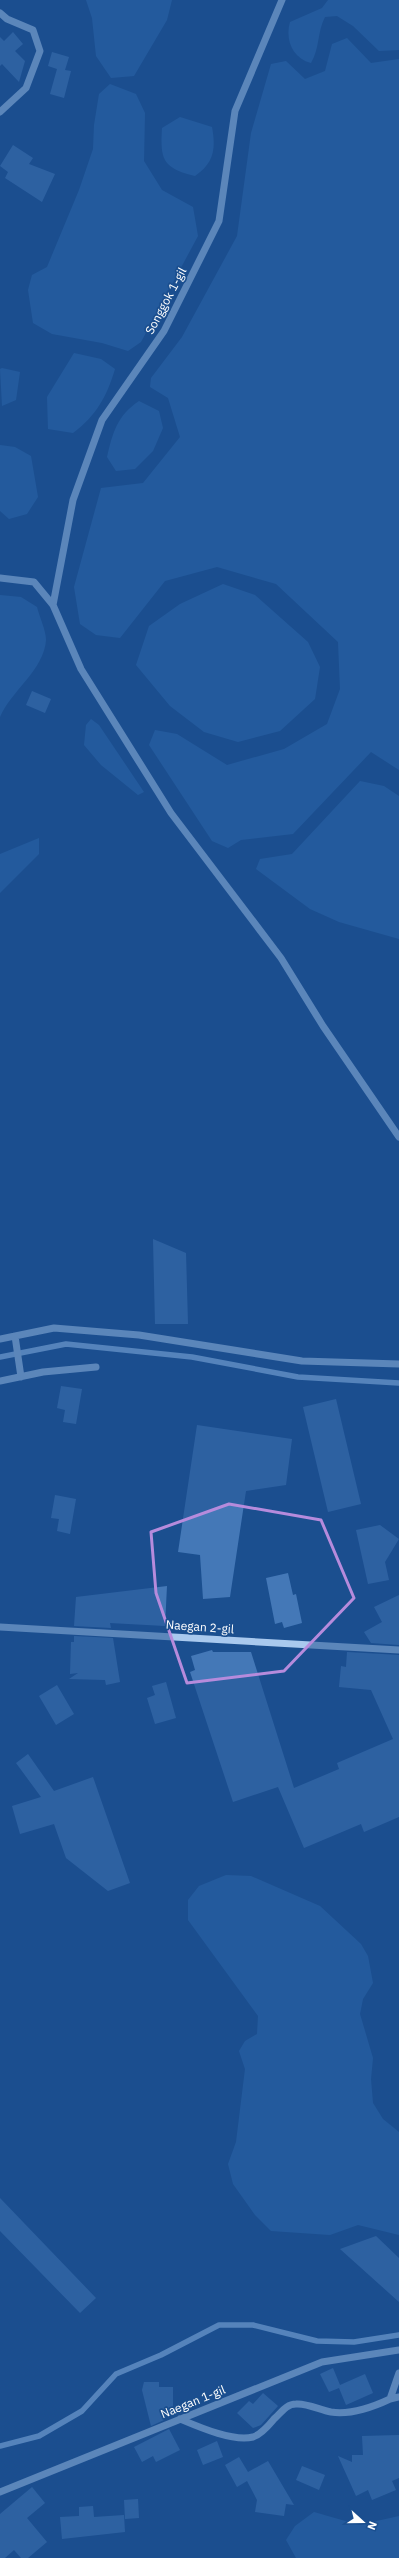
<svg xmlns="http://www.w3.org/2000/svg" width="399" height="2558" font-family="'IBM Plex Sans',sans-serif">
	<style>
		.green { fill: #2e69ad }
		.lines { fill: none; stroke-linecap: round; stroke-linejoin: round }
		.stream { stroke: #9cc4f0; stroke-width: 5.5 }
		.building { fill: #4478b7 }
		.minor { stroke: #a9c9ee; stroke-width: 7 }
		.marked { fill: none; stroke: #b68bdc; stroke-width: 3; stroke-linejoin: round }
		.labels { text-anchor: middle; stroke-width: 3.5; stroke-linejoin: round; paint-order: stroke }
		.street-label { font-size: 12px; fill: #fff; stroke: #1b4f8f }
	</style>
	<rect width="100%" height="100%" fill="#1b4f8f"/>
	<!-- green -->
	<path class="green" d="M86,0H172L167,20L134,76L111,78L96,56L92,18Z
		M328,0H399V50L379,51L353,26L337,16L325,17C317,32 320,48 311,63C292,58 285,39 290,22L322,8Z
		M347,38L371,63L399,59V770L371,752L293,834L241,840L228,848L212,841L149,745L155,730L177,734L227,765L284,749L327,724L340,689L338,642L276,584L217,567L165,581L120,638L96,635L80,624L74,587L101,488L143,483L180,437L168,398L150,387L151,378L182,337L237,236L251,133L271,64L286,61L305,79L325,71L332,44Z
		M110,84L136,94L145,113L144,161L162,190L193,207L198,236L141,342L128,351L102,343L52,334L33,323L28,290L32,275L47,267L79,190L93,149L94,125L99,94Z
		M180,117L212,127C216,149 214,163 195,176C163,168 160,160 162,128Z
		M74,353L101,359L115,369C107,396 96,416 73,433L48,429L47,397Z
		M2,368L20,372L16,400L2,406L0,369Z
		M139,401L159,411L163,428L153,451L135,469L116,471L107,457C113,432 117,416 139,401Z
		M0,445L15,447L31,456L38,497L27,514L9,519L0,511Z
		M223,584L255,595L308,642L320,667L315,699L280,731L238,742L204,732L170,706L136,665L149,626L180,604Z
		M0,595L21,597L37,607C39,616 46,630 46,640C44,670 11,691 0,717Z
		M91,719L99,725L144,792L138,795L101,765L84,745L86,725Z
		M360,781L384,786L399,796V939L339,922L310,909L256,869L260,859L292,854Z
		M39,838V854L0,893V854Z
		M226,1875L251,1876L320,1906L361,1944L368,1956L373,1983L363,1999L360,2014L373,2058L371,2079L373,2103L383,2119L399,2132V2235L358,2225L330,2235L271,2231L255,2215L233,2184L228,2164L236,2142L245,2069L239,2051L245,2041L257,2034L258,2016L188,1920V1900L199,1886Z
		M314,2512L359,2525L399,2516V2558H296L286,2540L295,2526Z"/>
	<g class="lines">
		<!-- stream -->
		<path class="stream" d="M0,1357L66,1344L192,1357L298,1377L399,1383
			M0,2446L39,2436L82,2411L116,2374L161,2355L219,2325H253L317,2341L354,2342L399,2335"/>
	</g>
	<!-- building -->
	<path class="building" d="M13,32L23,44L15,51L25,61L19,82L2,64L0,66V37L4,41Z
		M52,52L69,57L65,70L71,71L64,98L50,94L57,69L48,66Z
		M13,145L33,158L29,164L55,174L42,202L5,178L8,172L0,166Z
		M32,691L51,699L45,713L26,705Z
		M153,1239L186,1253L188,1324H155Z
		M61,1386L82,1389L76,1424L63,1422L65,1410L57,1408Z
		M336,1399L361,1504L328,1512L303,1407Z
		M197,1425L292,1439L286,1485L246,1491L230,1597L203,1599L200,1555L178,1552Z
		M55,1495L76,1499L70,1534L57,1531L59,1519L51,1518Z
		M380,1525L399,1539L385,1562L389,1580L368,1584L356,1530Z
		M288,1573L293,1595L296,1594L302,1623L284,1628L282,1622L275,1624L266,1578Z
		M167,1586L165,1626L110,1623L111,1628L74,1626L76,1597Z
		M399,1595V1645L371,1643L364,1632L382,1622L374,1607Z
		M74,1636L113,1638L120,1682L106,1685L105,1680L69,1679L78,1673L70,1674L71,1642H74Z
		M212,1650L213,1652H251L294,1788L339,1769L337,1763L393,1739L371,1690L339,1687L341,1666L346,1667L347,1652L399,1655V1817L364,1832L361,1824L304,1848L278,1787L233,1802L190,1672L195,1670L191,1656Z
		M166,1682L176,1718L155,1724L147,1698L155,1695L152,1686Z
		M57,1685L74,1714L56,1725L39,1696Z
		M28,1754L54,1791L93,1777L130,1883L108,1891L66,1858L54,1824L20,1834L12,1806L41,1797L16,1763Z
		M0,2198L96,2298L80,2313L0,2231Z
		M376,2236L399,2258V2302L340,2249Z
		M333,2368L340,2385L365,2374L373,2393L346,2405L339,2388L329,2392L320,2374Z
		M144,2382H159V2387H173V2412H160L164,2420L151,2426L142,2390Z
		M263,2393L278,2406L261,2425L253,2428L237,2413L249,2401L253,2404Z
		M169,2429L180,2450L156,2462L153,2456L142,2462L134,2447Z
		M399,2435V2478L392,2481L396,2490L372,2500L368,2490L356,2496L338,2456L352,2462V2455H363L362,2436Z
		M217,2441L223,2457L203,2465L197,2450Z
		M239,2457L248,2472L268,2461L294,2505L286,2504L284,2516L255,2512L257,2500L247,2481L237,2487L225,2465Z
		M302,2466L325,2475L319,2490L296,2480Z
		M32,2487L45,2503L27,2518L47,2542L28,2558H21L14,2550L5,2558H0V2514Z
		M138,2499L139,2518L125,2519L124,2500Z
		M93,2506L94,2517L124,2515L125,2532L62,2539L60,2517L79,2516V2507Z"/>
	<g class="lines">
		<!-- minor -->
		<path class="minor" d="M0,13L7,19L33,30L40,51L26,88L0,112
			M0,578L34,582L53,605L81,669L171,813L281,958L323,1026L399,1137
			M53,605L73,500L102,420L164,331L219,221L235,111L282,0
			M15,1336L21,1377
			M0,1339L54,1328L139,1335L302,1361L399,1364
			M0,1381L43,1372L96,1367
			M0,1627L399,1650
			M390,2399L399,2397
			M180,2419C199,2427 233,2442 253,2437C262,2434 269,2425 274,2419C281,2413 286,2404 296,2404C307,2403 320,2410 331,2412C350,2415 373,2407 390,2399L399,2373
			M0,2492L322,2362L399,2350"/>
	</g>
	<!-- marked area -->
	<path d="M0 0H399V2558H0ZM229,1504L321,1520L354,1598L284,1671L187,1683L156,1593L151,1532Z" fill="#1b4f8f" fill-opacity=".55" fill-rule="evenodd"/>
	<path class="marked" d="M229,1504L321,1520L354,1598L284,1671L187,1683L156,1593L151,1532Z"/>
	<g class="labels">
		<!-- street labels -->
		<g class="street-label">
			<text transform="translate(166 301) rotate(-62)" y="4">Songgok 1-gil</text>
			<text transform="translate(200 1627) rotate(4)" y="4">Naegan 2-gil</text>
			<text transform="translate(193 2402) rotate(-22)" y="4">Naegan 1-gil</text>
		</g>
	</g>
	<!-- north arrow -->
	<g transform="translate(363 2522) rotate(111)" stroke="#1b4f8f" stroke-width="3" paint-order="stroke">
	<path d="M0-3L7 15L0 10L-7 15Z" fill="#ffffff"/>
	<text y="-6" font-size="11" font-weight="bold" text-anchor="middle" fill="#ffffff">N</text>
	</g>
</svg>
